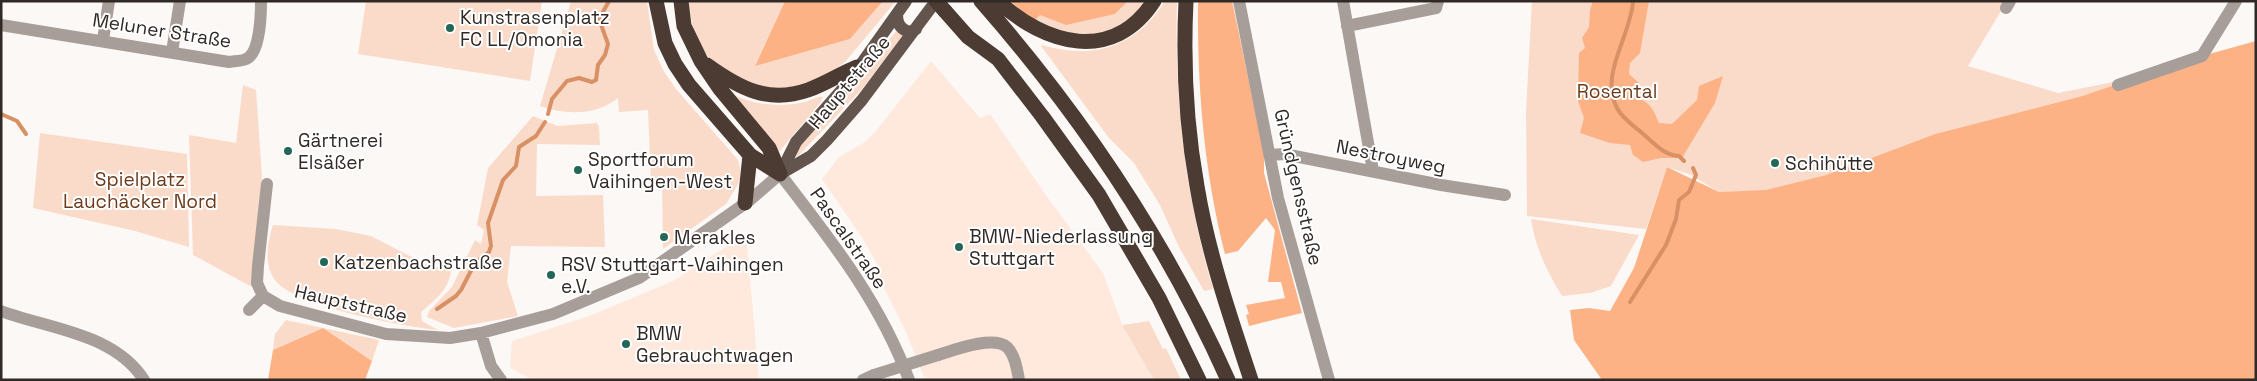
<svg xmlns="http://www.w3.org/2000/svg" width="2257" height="381" font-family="'Space Grotesk',sans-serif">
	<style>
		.built { fill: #ffe9dd }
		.green { fill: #fadbc9 }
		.forest { fill: #fdb286 }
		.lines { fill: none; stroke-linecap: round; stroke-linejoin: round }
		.stream { stroke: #d89065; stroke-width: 4 }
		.minor { stroke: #a79e9a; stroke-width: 12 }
		.major { stroke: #63554d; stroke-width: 12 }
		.highway { stroke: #4b3b33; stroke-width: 15 }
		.minor-bridge { stroke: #a79e9a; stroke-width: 12 }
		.highway-bridge { stroke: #4b3b33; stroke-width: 15 }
		.poi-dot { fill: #246757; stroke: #fff; stroke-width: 2 }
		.labels { text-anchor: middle; stroke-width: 4; stroke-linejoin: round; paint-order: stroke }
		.poi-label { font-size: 19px; fill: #302925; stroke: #fff; text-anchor: start }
		.street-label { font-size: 19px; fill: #302925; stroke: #fff }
		.park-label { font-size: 19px; fill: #6b3b1b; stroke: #fff }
	</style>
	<rect width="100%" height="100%" fill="#fcf8f6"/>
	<!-- built -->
	<path class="built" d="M931,61L980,118L990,114L1048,198L1103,273L1123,327L1154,380H925L906,332L877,274L880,270L863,239L822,179L839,157L865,142L876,131Z
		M746,234L759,380H533L510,368L512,341L589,316L673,281Z"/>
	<!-- green -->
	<path class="green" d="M366,1H542L530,81L358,54Z
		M571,1H647L654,50L663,70L676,89L738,160L740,168V178L737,186L726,204L663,249L662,183H651L648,110L619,112L618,98C596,116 565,115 540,106Z
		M688,1H785L755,65L850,39L883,1H896L845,62L836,69L796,89L758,88L714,63L703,50L693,29Z
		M1128,1H1147C1128,24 1101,40 1071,34C1059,32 1046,25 1034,21L1039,15L1115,14Z
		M1165,1H1177C1174,100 1185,195 1213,289L1204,291L1179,247L1160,205L1134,163L1109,138L1041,46L1042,45C1093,60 1135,48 1165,1Z
		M1532,1H2007L1968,66L2058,93L2153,74L2082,96L1935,134L1826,175L1766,191L1719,192L1689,174L1667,167L1646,229L1527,216L1526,112Z
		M898,29L904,34L862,89L797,157L795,153Z
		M243,85L256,90L262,177L252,287L193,255L189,135L236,143Z
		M731,94C755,105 780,108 805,102C812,100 817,96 823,97L820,103L779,152Z
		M533,116L557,126L597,123L599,127L600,145L537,144L536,196L603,195L605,247L511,246L507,282L518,316L454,328L427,317L429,311L452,287L475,240L481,244L484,230L477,225L488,168Z
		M40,133L187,154L189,247L135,231L33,208Z
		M1531,219L1639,235L1611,286L1590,293L1562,296C1547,272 1535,247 1531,219Z
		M273,225L336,229L371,236L429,266L451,269C450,289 435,300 421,312L422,321L438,330C405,327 293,306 275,280C263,263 268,242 273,225Z
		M286,320L379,340L372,361L323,328L273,350L275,334Z
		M1149,321L1163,349L1166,348L1181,380H1154L1122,325Z"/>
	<!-- forest -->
	<path class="forest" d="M785,1H883L850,39L755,66Z
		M1010,1H1128L1115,14L1066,25L1040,15L1034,21Z
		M1198,1H1232L1264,153V173L1302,313L1249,326L1246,315L1249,314L1246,305L1285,298L1281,282H1268L1275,230L1266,218L1238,251L1225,254C1204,171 1197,87 1198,1Z
		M1593,1H1649L1640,53L1630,63L1629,74L1639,83L1630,95C1648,101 1652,105 1659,123L1672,124L1697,100L1699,86L1723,76L1715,103L1682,158H1661L1643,162L1633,155L1630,145L1610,143L1580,133L1584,118L1578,101L1579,53L1585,48L1582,38L1589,27L1590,10Z
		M2256,41V380H1602L1574,340L1570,310L1589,308L1610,311L1634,268L1667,167L1719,192L1766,190L1826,175L1935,134L2082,96L2202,56Z
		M323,328L372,361L365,380H268L273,350Z"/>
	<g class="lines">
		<!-- stream -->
		<path class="stream" d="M1633,1C1631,36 1599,74 1617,108C1622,118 1634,126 1642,133C1654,143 1663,155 1679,156L1684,161
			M1,114L17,121L26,134
			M548,114L552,99L567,81L579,78L592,82L596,80L598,65L605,55L608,44L599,19L609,1
			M1630,302L1666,245L1676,219L1679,200L1689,192L1696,175L1693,168
			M437,309L456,296L461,290L475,263L489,252L491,246L488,223L503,180L516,166L519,147L536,136L545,122"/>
		<!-- minor -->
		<path class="minor" d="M1239,1L1278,198L1329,380
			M1343,1L1373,171
			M2006,8L2010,1
			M1,25L229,62C235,61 244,61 248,58C260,50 261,15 261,1
			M1347,26L1436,8L1438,1
			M103,40L109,1
			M172,52L180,1
			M2118,85L2202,56L2236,1
			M1271,155L1284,154L1441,185L1505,195
			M263,296L280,306L386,334L450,338L481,333L553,314L639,278L750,200L780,174C830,239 880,301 909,380
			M263,296L257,283L258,266L267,184
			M249,310L263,296
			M1,311C49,329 114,333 144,380
			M481,333L491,366L501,380
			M938,355C954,350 993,335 1007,347C1015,355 1017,369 1019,380
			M863,380L874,375"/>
		<!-- major -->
		<path class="major" d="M897,14C897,23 900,30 911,32L916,29
			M780,174L811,156L827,140L862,100L936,1
			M780,174L796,142L847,84L906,1"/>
		<!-- highway -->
		<path class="highway" d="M656,1L665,43L675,64L689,85L750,155L780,174
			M681,1L684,26L701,61L720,89L769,148L780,174
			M981,1C1081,115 1166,241 1228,380
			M998,1C1045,45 1113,64 1154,1
			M1186,1C1183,63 1186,125 1197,186C1208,253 1230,316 1251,380
			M945,11L968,37L998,59L1042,116L1099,195L1159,298L1199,380
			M707,65C739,88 768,104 808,90C825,84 840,74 857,67
			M745,203L750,155"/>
		<!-- minor-bridge -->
		<path class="minor-bridge" d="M874,375L938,355"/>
		<!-- highway-bridge -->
		<path class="highway-bridge" d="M936,1L945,11"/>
	</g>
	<!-- markers -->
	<g class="poi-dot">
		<circle cx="450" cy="28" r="5"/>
		<circle cx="288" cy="151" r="5"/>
		<circle cx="1775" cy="163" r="5"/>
		<circle cx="578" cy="170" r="5"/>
		<circle cx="664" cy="237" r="5"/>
		<circle cx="959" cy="247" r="5"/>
		<circle cx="324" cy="262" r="5"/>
		<circle cx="551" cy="275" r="5"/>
		<circle cx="626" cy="344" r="5"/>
	</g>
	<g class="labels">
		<!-- poi labels -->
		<g class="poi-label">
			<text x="460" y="24">Kunstrasenplatz<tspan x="460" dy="22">FC LL/Omonia</tspan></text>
			<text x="298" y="147">Gärtnerei<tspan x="298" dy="22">Elsäßer</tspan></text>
			<text x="588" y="166">Sportforum<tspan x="588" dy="22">Vaihingen-West</tspan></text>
			<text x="1785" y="170">Schihütte</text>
			<text x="969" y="243">BMW-Niederlassung<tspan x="969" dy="22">Stuttgart</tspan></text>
			<text x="674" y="244">Merakles</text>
			<text x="334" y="269">Katzenbachstraße</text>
			<text x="561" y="271">RSV Stuttgart-Vaihingen<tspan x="561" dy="22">e.V.</tspan></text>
			<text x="636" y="340">BMW<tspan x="636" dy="22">Gebrauchtwagen</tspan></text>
		</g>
		<!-- street labels -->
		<g class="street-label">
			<text transform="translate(162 30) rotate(9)" y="7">Meluner Straße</text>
			<text transform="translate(849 82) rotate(-50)" y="7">Hauptstraße</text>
			<text transform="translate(1391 156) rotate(11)" y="7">Nestroyweg</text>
			<text transform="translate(1299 187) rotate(77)" y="7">Gründgensstraße</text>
			<text transform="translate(849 238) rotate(55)" y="7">Pascalstraße</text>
			<text transform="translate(351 303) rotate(13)" y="7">Hauptstraße</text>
		</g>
		<!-- park labels -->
		<g class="park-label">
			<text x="1617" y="98">Rosental</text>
			<text x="140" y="186">Spielplatz<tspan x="140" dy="22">Lauchäcker Nord</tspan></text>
		</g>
	</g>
	<!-- border -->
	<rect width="2257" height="381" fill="none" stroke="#302925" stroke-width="5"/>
</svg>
